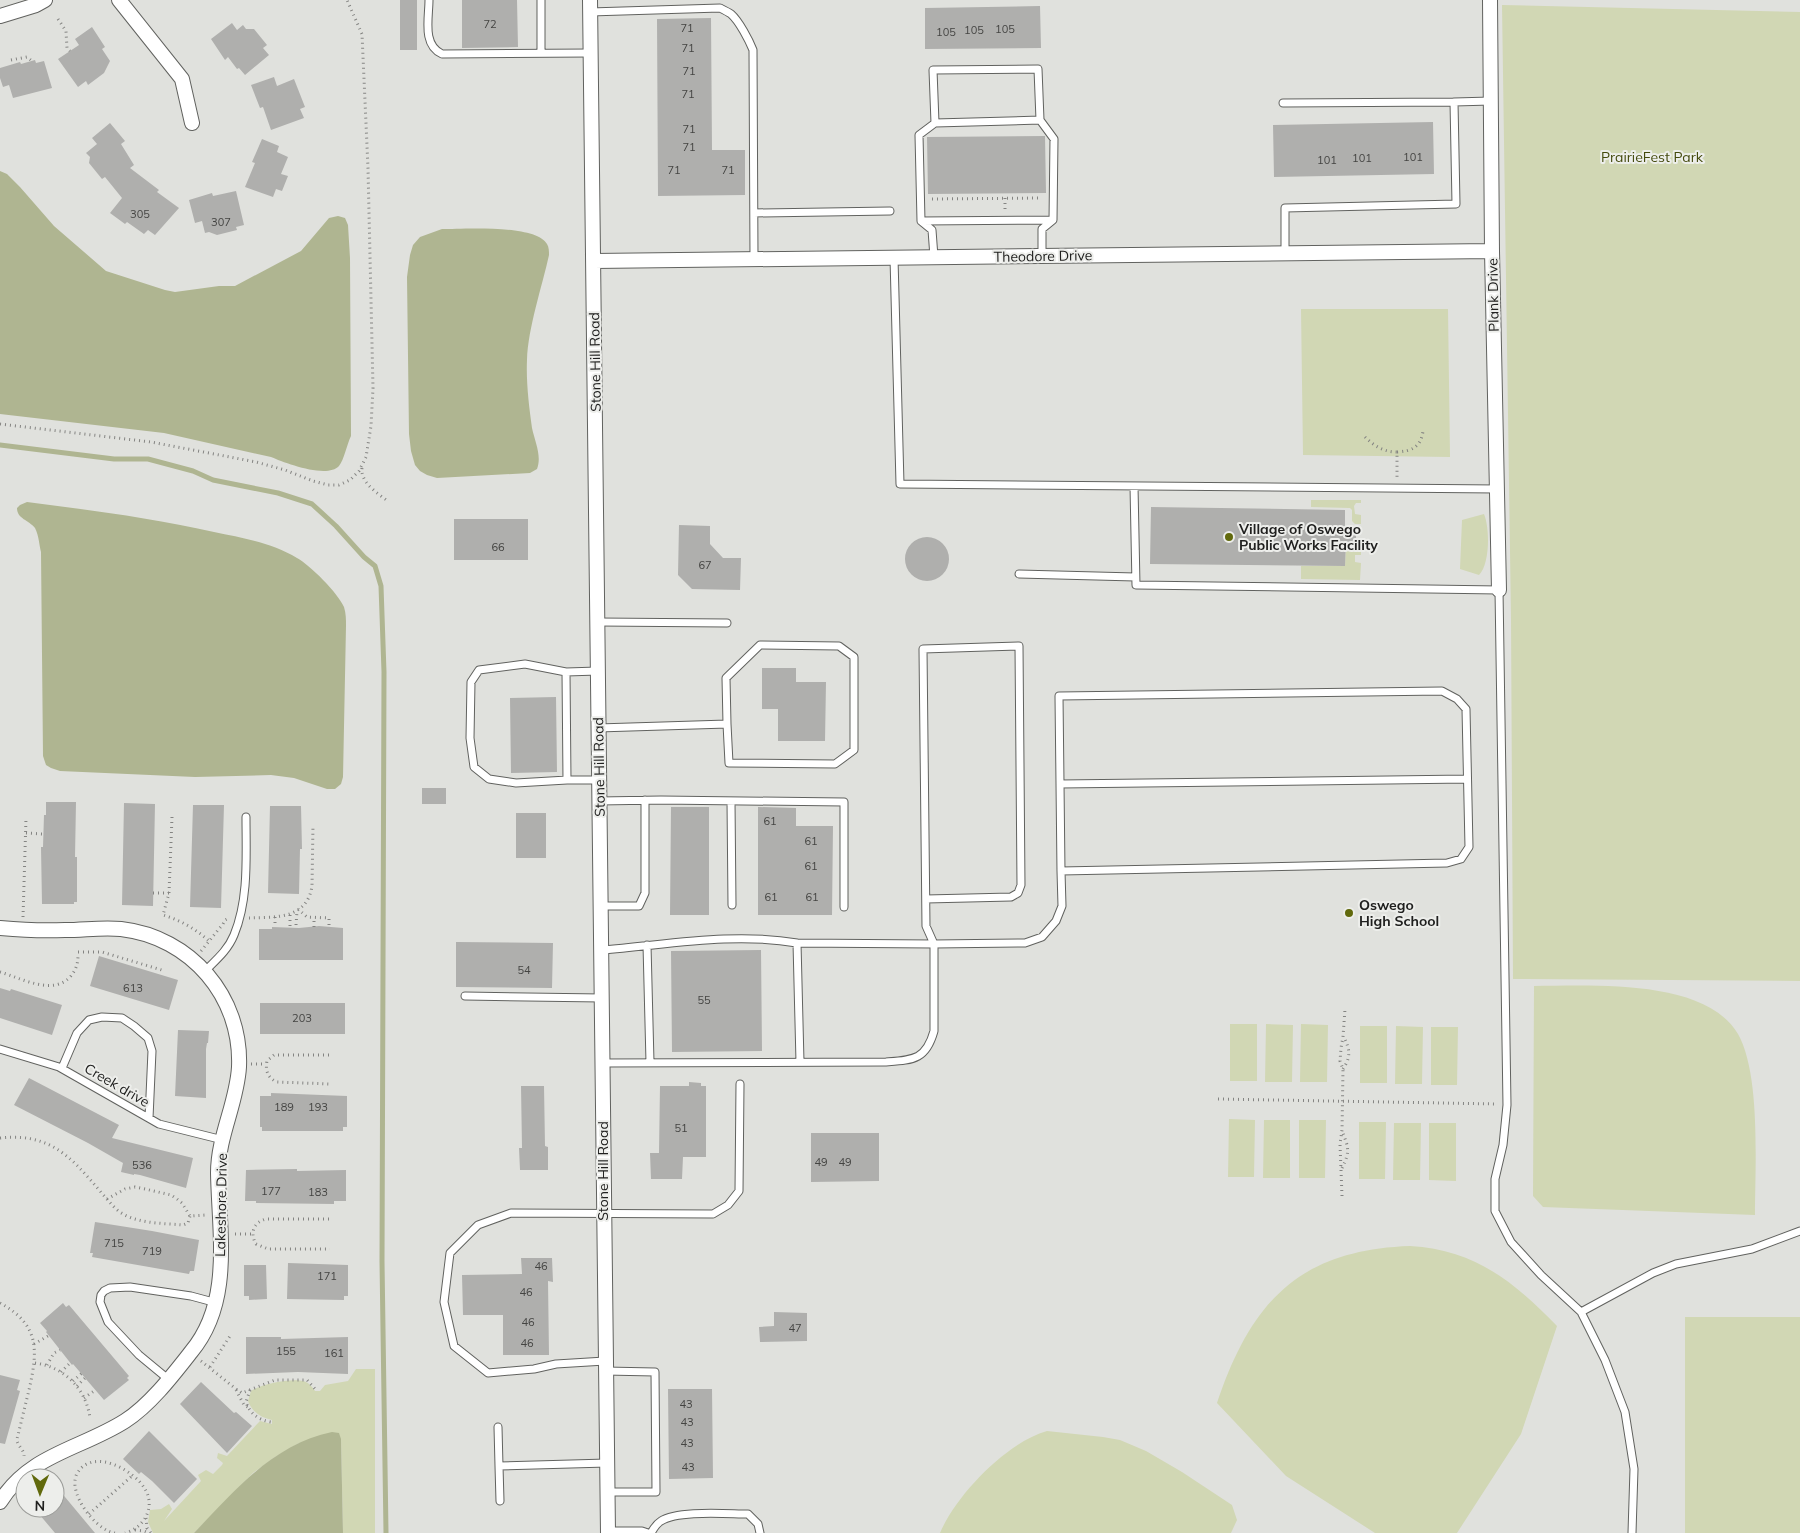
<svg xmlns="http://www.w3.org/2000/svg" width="1800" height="1533" font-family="Mulish,sans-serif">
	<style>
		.green { fill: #d1d7b4 }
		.water { fill: #afb591 }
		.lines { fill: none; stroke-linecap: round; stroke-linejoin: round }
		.stream { stroke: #afb591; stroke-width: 5 }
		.building { fill: #afafad }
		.service-casing { stroke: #61625f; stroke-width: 9 }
		.minor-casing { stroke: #61625f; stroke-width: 16 }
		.path { stroke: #848482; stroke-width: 3; stroke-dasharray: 1 4; stroke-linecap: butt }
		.service { stroke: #fff; stroke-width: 7 }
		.minor { stroke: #fff; stroke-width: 14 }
		.poi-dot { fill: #61690c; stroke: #edeeeb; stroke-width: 2 }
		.labels { text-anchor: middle; stroke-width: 4; stroke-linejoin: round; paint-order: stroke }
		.number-label { font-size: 11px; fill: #444442 }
		.park-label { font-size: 14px; fill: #444a0e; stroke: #edeeeb }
		.street-label { font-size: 14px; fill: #20201f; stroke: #edeeeb }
		.poi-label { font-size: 14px; font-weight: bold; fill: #20201f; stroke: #edeeeb; text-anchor: start }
	</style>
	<rect width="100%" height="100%" fill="#e0e1dd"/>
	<!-- green -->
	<path class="green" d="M1502,5L1800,12V981L1513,979L1511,619Z
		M1301,309H1448L1450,457L1303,455Z
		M1311,500H1361V503H1356L1354,506L1355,514L1361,515V524H1355L1352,521V510L1350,508L1311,507Z
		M1484,514C1490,528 1490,564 1479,575L1460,569L1462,520Z
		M1346,547L1361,548V555H1355V562L1361,563L1360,580L1301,579V566H1345Z
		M1534,986C1591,986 1705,978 1738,1034C1761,1075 1755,1167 1755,1215L1543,1207L1533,1196Z
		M1230,1024H1257V1081H1230Z
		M1266,1024L1293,1025L1292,1082H1265Z
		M1301,1024L1328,1025L1327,1082H1300Z
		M1360,1026H1387V1083H1360Z
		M1396,1026L1423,1027L1422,1084H1395Z
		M1431,1027H1458L1457,1085H1431Z
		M1229,1119L1255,1120L1254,1177H1228Z
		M1264,1120H1290V1178H1263Z
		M1299,1120H1326L1325,1178H1299Z
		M1359,1122H1386L1385,1179H1359Z
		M1394,1123H1421L1420,1180H1393Z
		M1429,1123H1456V1181L1429,1180Z
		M1410,1246C1475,1250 1513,1281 1557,1326L1521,1434L1457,1533H1375L1286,1476L1217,1403C1251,1302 1299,1250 1410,1246Z
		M1685,1317H1800V1533H1685Z
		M356,1369H375V1533H343L341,1439L299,1443L275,1457L253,1473L194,1533H153L148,1522L150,1510L161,1509L169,1504L172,1509L164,1521L201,1481L198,1475L206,1470L213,1474L222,1465L223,1463L217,1458L218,1453L227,1456L260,1421L272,1424V1420C261,1418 252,1412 248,1401L251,1391C261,1384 295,1377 306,1382C310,1384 313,1388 315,1391H320L325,1385L348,1381Z
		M1047,1431L1103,1437L1120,1440L1146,1451L1182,1472L1232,1505L1237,1520L1231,1533H940C956,1495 1007,1442 1047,1431Z"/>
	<!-- water -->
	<path class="water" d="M0,171L7,174L20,187L54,226L106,271L165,290L175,292L219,286H235L301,251L329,218L338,216L345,218L348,225L350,258L351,436C347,444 344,460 339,466C327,479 285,463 271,457L164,433L0,414Z
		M442,229C463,229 536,224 547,244C549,247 549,252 549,255C542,287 528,328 527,360C526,382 529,406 532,428C535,442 542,456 537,469L530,473L437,478L427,475L420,471L415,465L411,451L409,434L407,277L410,255L413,245L420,237Z
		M27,502C90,510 152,518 214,532C243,538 272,543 297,558C310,565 338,593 344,607C346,613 346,620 346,626L343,777L341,784L335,789H327L294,778L271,775L195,777L60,771L51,768L46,765L43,756L41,552C39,544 39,536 35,528C29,520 17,519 17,508L20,505Z
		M332,1432L339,1433L341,1439L343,1533H194C233,1492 273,1444 332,1432Z"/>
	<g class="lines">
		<!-- stream -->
		<path class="stream" d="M0,445L114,459H148L193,471L213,480L278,493L312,504L336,526L364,557L375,566L381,586L384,672L382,1261L386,1533"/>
	</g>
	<!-- building -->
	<path class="building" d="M400,0H417V50H400Z
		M462,0H517L518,47L462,48Z
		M1040,6L1041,48L925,49V8Z
		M711,18L712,150H745V195L658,196L657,19Z
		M232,23L237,30L243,25L246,29H254L267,45L263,48L269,55L245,75L239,68L237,69L228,57L225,60L211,39Z
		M92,27L105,47L102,49L110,61L104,73L88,85L86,81L78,87L58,59L79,45L75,39Z
		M35,60L36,63L44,61L52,88L13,98L9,85L3,87L0,78V68L20,62L21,64Z
		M274,77L277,86L294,79L305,107L300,109L304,118L271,130L263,107L260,108L251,85Z
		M1433,122L1434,174L1274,177L1273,125Z
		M110,123L125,141L121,144L134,165L130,168L159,190L157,192L179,208L155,235L148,230L144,234L127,222L125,224L110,213L122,198L105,177L102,179L89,163L90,157L86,153L97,144L92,138Z
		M1045,136L1046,193L928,194L927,137Z
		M262,139L279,146L277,152L288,157L281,174L288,176L282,191L276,189L273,197L245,187L255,163L252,162Z
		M236,191L244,225L236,227L237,230L217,235L209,232L205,233L202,221L195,223L189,200L212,193L213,196Z
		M1151,507L1345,510V527H1356V542H1346L1345,566L1150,564Z
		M454,519H528V560H454Z
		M679,525L710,526V544L723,558H741L740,590L692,589L678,575Z
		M905 559a22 22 0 1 1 44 0a22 22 0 1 1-44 0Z
		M762,668H796V682H826L825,741H778V709H762Z
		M556,697L557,772L511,773L510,698Z
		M422,788H446V804H422Z
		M46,802H76L75,857H77V902H74V904H42L41,847H43L44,815H46Z
		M124,803L155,804L153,906L122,905Z
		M193,805H224L221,908L190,907Z
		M270,806H301L302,849H300L299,894L268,893Z
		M671,807H709V915H670Z
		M758,807L796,808V826H833L832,915H758Z
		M516,813H546V858H516Z
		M319,926L343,928V960H259V929H272V927L299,928Z
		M456,942L553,943L552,988L456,987Z
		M761,950L762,1051L672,1052L671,951Z
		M99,956L178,980L169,1010L90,986Z
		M0,988L10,991L11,989L62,1005L52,1035L0,1018Z
		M260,1003H345V1034H260Z
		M178,1030L209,1031L208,1043H207L206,1049V1098L175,1096Z
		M29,1078L119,1125L112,1138L193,1158L186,1188L140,1175L134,1174V1175L121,1172L123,1163L88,1143L14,1105Z
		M689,1082L701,1083V1086H706V1157H683L682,1179H651L650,1153H659L660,1086H689Z
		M521,1086H544L545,1146L548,1147V1170H520L519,1148H522Z
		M271,1093L347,1096V1127H343V1131H262V1127H260V1096H271Z
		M811,1133H879V1181L811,1182Z
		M297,1169V1171L346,1170V1201H334V1204L256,1203V1201H245L246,1170Z
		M95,1222L152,1231L199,1240L194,1271H190L189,1274L92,1257L93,1253H90Z
		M521,1258H552L553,1282L548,1281L549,1355H503V1315H463L462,1275L522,1274Z
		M288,1263L348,1265V1296H344V1300L287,1299Z
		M244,1265H266L267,1299L249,1300V1296H244Z
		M63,1303L66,1307L69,1305L129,1376L127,1378L129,1380L104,1400L73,1364L72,1365L46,1332L47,1331L40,1323Z
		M774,1312L807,1313V1341L760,1342L759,1327L774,1326Z
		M246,1337H281V1339L348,1337V1374L298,1372L246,1374Z
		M0,1375L20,1380L17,1390L20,1391L5,1444L0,1443Z
		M201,1382L234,1413L236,1412L252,1426L227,1453L180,1404Z
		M668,1389H712L713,1478L669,1479Z
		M149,1431L197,1479L174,1503L152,1481L141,1472L139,1474L123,1459Z
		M55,1485L95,1533H55L34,1508H55Z"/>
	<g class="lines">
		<!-- service casing -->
		<g class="service-casing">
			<path id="service" d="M429,0C429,18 422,45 442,54L591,53
				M541,0V53
				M590,12L720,8C724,10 728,12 731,14C739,21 749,40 753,50L754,259
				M1283,103L1454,102
				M935,123L1040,120
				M754,213L890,211
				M921,221L1052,220
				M1285,254V208L1456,204L1454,102L1491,101
				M934,257L932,230L921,221L919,135L935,123L933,70L1038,69L1040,120L1054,139L1053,220L1042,229V256
				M894,258L900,484L1497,489
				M1134,486L1136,585L1499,590L1507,1105L1503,1145L1495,1179V1211L1511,1242L1541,1275L1581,1312L1605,1360L1625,1412L1634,1469L1632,1533
				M1019,574L1135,577
				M598,622L727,623
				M598,671L566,672L567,780H599
				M566,672L525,664L479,670L471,682L470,738L474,767L489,779L516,783L567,780
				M1442,691L1457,699L1466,709L1469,847L1461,859L1447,863L1061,871L1059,696Z
				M598,728L727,724L729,763L835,764L854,750V657L839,646L760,645L726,678L727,724
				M1060,784L1467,779
				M599,801L661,800L844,802V907
				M731,801L732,905
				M926,899L1011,897L1018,893L1021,885L1019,646L923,649L926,926L934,944L1025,943L1042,937L1056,921L1062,906L1061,871
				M601,906H639L645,893V800
				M647,945L650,1062
				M602,950C667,945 732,932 797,943
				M205,971C216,960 228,950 234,935C249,899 246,856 246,817
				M465,996L602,998
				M0,1049L59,1067L159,1124L223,1140
				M603,1063L886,1062C913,1060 926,1060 934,1031V944L797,943L800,1062
				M62,1068L77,1033L89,1020L102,1017L122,1018L134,1026L148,1038L152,1051L149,1118
				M1581,1312L1653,1273L1676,1264L1752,1249L1800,1231
				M605,1361L556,1364L534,1369L488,1373L454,1346L444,1302L450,1253L478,1225L511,1213L713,1214L728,1205L739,1191L740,1084
				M605,1371L655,1372L656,1492H607
				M168,1379L139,1355L108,1322L100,1302L101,1295L104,1291L110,1288L130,1287L191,1296L217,1303
				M498,1427L499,1466
				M500,1501L499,1466L607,1463
				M608,1531H642L648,1533
				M651,1533C654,1528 656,1524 661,1521C678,1510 727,1514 748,1514L758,1524L760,1533"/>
		</g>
		<!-- minor casing -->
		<g class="minor-casing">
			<path id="minor" d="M119,0L182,79L192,123
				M590,0L608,1533
				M1490,0L1492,251L1499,590
				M0,16L36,5L45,0
				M594,261L1492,251
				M0,928C22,930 43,931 65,930C84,930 103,927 121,929C191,937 242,997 239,1067C237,1103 218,1136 218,1173C219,1233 233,1302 191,1352C173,1375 150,1405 125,1421C81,1449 30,1454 0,1502"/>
		</g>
		<!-- path -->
		<path class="path" d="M58,19L66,31L67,48L70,51
			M11,60L27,57L32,61
			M1005,198V210
			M932,199L1041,198
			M0,424L151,442L256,462L285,470L313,481L328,485H339L350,480L359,471L366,457L371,426L373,388L368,168L362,34L347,0
			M1365,437C1374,446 1384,452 1397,452V479
			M1397,452C1412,451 1421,447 1423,431
			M362,468C360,482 378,494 388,501
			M172,817L169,893L163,915C180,920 196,929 209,941
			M26,833L43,834
			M153,893H169
			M298,909L307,917L329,918V927
			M290,915V928
			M23,917L26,818
			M275,917V927
			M249,918C274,917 307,920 312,886L313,825
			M296,925L297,911
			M314,927V918
			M201,951L223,924L225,920L229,918
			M78,952H102L165,971
			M0,972C21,978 52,996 70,977C76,970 78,964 78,955
			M329,1055H274L267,1061C265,1071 268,1078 277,1082L330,1084
			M251,1064H266
			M1343,1069C1351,1057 1350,1050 1344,1037
			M1218,1099L1497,1104
			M0,1138C61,1131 80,1171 116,1209C133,1224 161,1223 183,1225L188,1223L190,1216
			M1342,1168C1350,1152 1349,1148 1342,1131
			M1342,1196L1340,1144L1342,1130L1343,1069L1340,1061L1341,1048L1343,1037L1345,1009
			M107,1199L125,1189L135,1187L145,1189L171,1195L177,1199L182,1203L190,1216L206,1215
			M329,1219H266C253,1222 250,1234 256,1244L268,1249H330
			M235,1234H253
			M0,1303C40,1325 38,1350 29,1390C25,1406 21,1423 17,1439C17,1446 24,1449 24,1456
			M34,1344L48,1336
			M201,1361L236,1389L242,1393L275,1380H307L316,1390
			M35,1363C65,1367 86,1389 90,1418
			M47,1365L54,1353L60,1350
			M210,1367L230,1336
			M61,1372L70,1363
			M73,1381L82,1373
			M77,1386L85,1378
			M236,1390L244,1405L248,1407
			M250,1390L246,1402C250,1414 259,1420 271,1422
			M84,1398L94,1391
			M89,1514L132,1476
			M146,1518L147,1528L151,1533
			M135,1530L144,1531L149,1533
			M115,1533C96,1531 65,1491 78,1472C94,1448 134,1470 145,1489C156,1507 144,1528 125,1533"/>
		<!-- service -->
		<use href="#service" class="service"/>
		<!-- minor -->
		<use href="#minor" class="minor"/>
	</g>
	<!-- markers -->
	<g class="poi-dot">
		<circle cx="1229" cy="537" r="5"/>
		<circle cx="1349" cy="913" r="5"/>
	</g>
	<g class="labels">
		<!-- number labels -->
		<g class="number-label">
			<text x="490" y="28">72</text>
			<text x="687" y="32">71</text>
			<text x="1005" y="33">105</text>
			<text x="974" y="34">105</text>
			<text x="946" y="36">105</text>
			<text x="688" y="52">71</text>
			<text x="689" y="75">71</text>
			<text x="688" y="98">71</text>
			<text x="689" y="133">71</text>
			<text x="689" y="151">71</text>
			<text x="1413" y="161">101</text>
			<text x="1362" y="162">101</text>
			<text x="1327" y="164">101</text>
			<text x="674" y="174">71</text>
			<text x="728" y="174">71</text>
			<text x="140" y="218">305</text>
			<text x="221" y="226">307</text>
			<text x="498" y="551">66</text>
			<text x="705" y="569">67</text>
			<text x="770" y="825">61</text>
			<text x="811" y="845">61</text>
			<text x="811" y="870">61</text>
			<text x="771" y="901">61</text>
			<text x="812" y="901">61</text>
			<text x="524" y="974">54</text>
			<text x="133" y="992">613</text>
			<text x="704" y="1004">55</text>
			<text x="302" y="1022">203</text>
			<text x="284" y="1111">189</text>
			<text x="318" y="1111">193</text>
			<text x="681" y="1132">51</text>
			<text x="821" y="1166">49</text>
			<text x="845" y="1166">49</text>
			<text x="142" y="1169">536</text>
			<text x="271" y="1195">177</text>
			<text x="318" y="1196">183</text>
			<text x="114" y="1247">715</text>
			<text x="152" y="1255">719</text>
			<text x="541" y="1270">46</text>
			<text x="327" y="1280">171</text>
			<text x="526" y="1296">46</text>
			<text x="528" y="1326">46</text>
			<text x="795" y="1332">47</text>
			<text x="527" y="1347">46</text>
			<text x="286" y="1355">155</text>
			<text x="334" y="1357">161</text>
			<text x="686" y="1408">43</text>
			<text x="687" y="1426">43</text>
			<text x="687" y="1447">43</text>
			<text x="688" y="1471">43</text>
		</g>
		<!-- park labels -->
		<g class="park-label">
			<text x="1652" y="162">PrairieFest Park</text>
		</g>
		<!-- street labels -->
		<g class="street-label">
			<text transform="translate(1043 256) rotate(-1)" y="5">Theodore Drive</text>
			<text transform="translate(1493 295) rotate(-91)" y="5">Plank Drive</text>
			<text transform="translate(595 362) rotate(-91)" y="5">Stone Hill Road</text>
			<text transform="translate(599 767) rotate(-91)" y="5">Stone Hill Road</text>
			<text transform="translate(117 1085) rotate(30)" y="5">Creek drive</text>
			<text transform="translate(603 1171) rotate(-90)" y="5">Stone Hill Road</text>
			<text transform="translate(221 1205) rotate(-89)" y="5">Lakeshore Drive</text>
		</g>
		<!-- poi labels -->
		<g class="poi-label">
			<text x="1239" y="534">Village of Oswego<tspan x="1239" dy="16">Public Works Facility</tspan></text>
			<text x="1359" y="910">Oswego<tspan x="1359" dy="16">High School</tspan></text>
		</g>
	</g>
	<!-- north arrow -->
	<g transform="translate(40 1493) rotate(181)"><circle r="24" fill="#edeeeb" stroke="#9b9c99"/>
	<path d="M0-4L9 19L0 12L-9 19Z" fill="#61690c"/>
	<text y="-8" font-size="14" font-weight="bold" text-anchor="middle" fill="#20201f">N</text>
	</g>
</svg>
